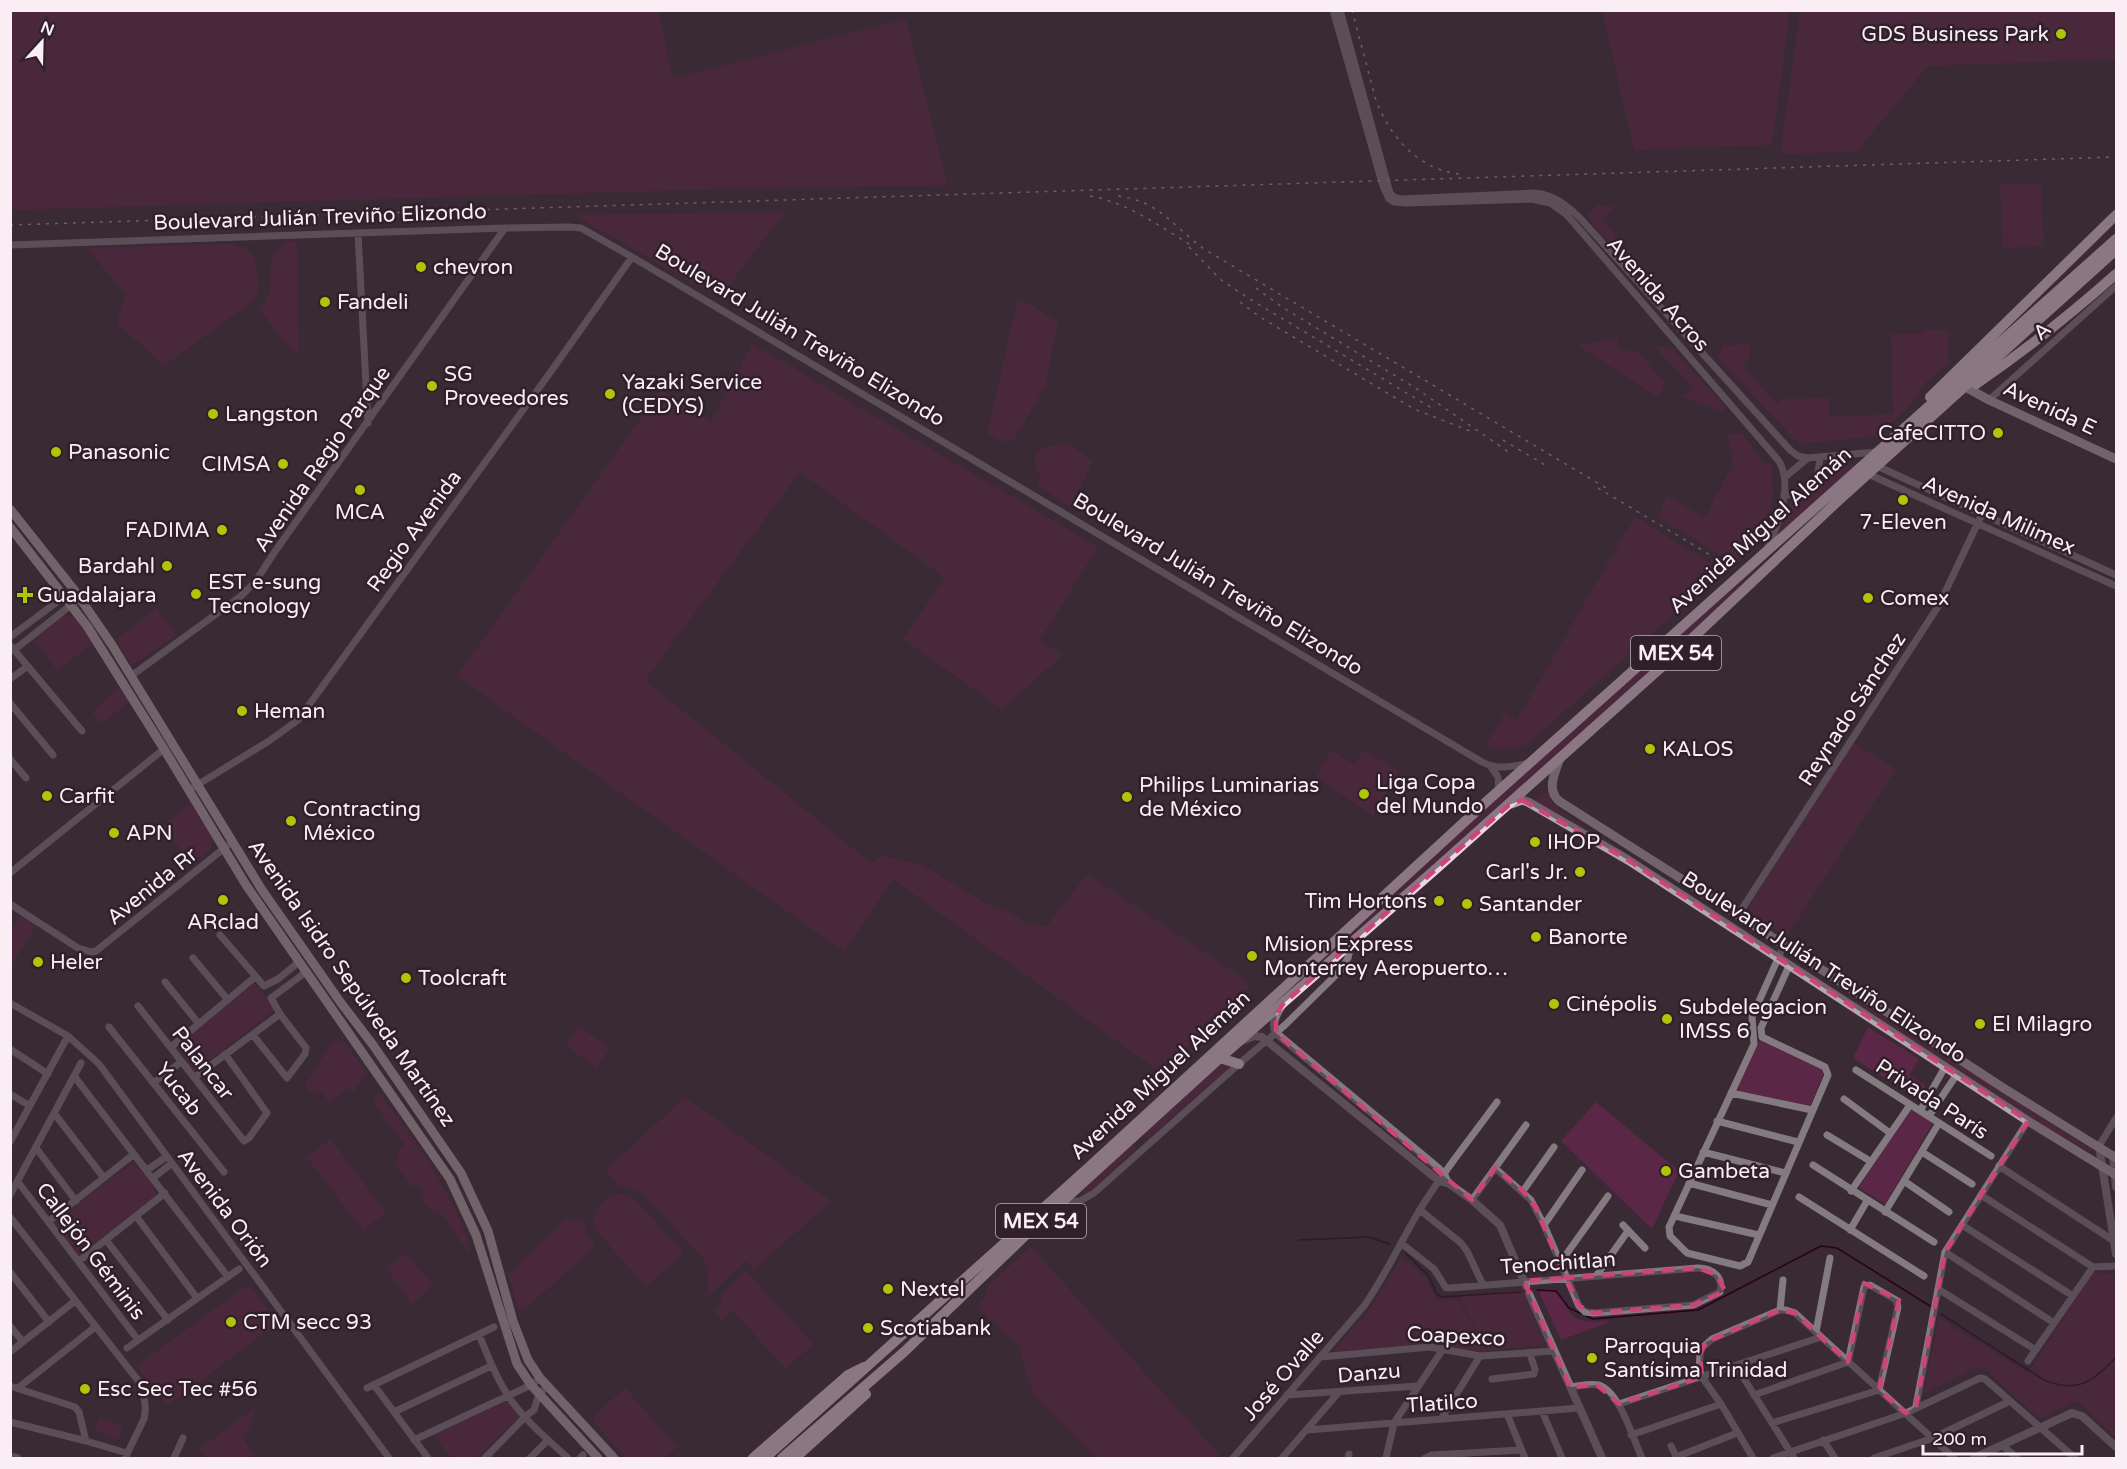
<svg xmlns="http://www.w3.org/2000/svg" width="2127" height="1469" font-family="'Varela Round',sans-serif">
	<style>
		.green { fill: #5b2747 }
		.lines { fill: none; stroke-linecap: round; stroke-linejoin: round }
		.stream { stroke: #2a001c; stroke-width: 1.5 }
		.minor { stroke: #847b80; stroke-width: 7 }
		.tertiary { stroke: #847b80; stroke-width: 8 }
		.secondary { stroke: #b5a6ae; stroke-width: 9 }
		.trunk { stroke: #ebd6e1; stroke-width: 10 }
		.rail { stroke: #ac9ea5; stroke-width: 1.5; stroke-dasharray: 3 6; stroke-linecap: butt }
		.marked { fill: none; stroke: #cd437a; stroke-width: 4.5; stroke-dasharray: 12 8; stroke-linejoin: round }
		.poi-dot { fill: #afc507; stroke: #302029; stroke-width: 2 }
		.labels { text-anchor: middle; stroke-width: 5; stroke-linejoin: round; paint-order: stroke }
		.shield { fill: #302029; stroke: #bdb0b7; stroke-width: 1.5 }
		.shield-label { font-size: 20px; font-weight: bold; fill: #faeef4 }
		.poi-label { font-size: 21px; fill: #faeef4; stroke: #302029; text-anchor: start }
		.street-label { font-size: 21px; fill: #faeef4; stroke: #302029 }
	</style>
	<rect width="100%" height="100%" fill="#3a2a33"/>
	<!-- green -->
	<path class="green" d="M10,11H658L673,78L906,19L948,185L688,190L11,210Z
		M1602,11H1790L1772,145L1634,150Z
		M1800,11H2116V59L1928,66L1856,152L1780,154Z
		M2000,184H2041L2044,246L2003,248Z
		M1598,205L1616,207L1601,219L1642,266L1635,273L1589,219V213Z
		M785,212L719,298L574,215Z
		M285,241L297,242L299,352L295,354L259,309C277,294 265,271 275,253C278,249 282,245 285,241Z
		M230,244L244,248L254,255C257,270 263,285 254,300L164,366L117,323L125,295L87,248Z
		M1022,300L1058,321L1046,384L1014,440L1003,442L987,434L1017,302Z
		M1922,330H1946L1947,333H1949L1948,362L1946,366L1944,367L1924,384L1912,403L1877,436L1799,444L1719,359L1722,346L1749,344V359L1743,365L1777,405L1783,399L1829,398V417L1893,414L1891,334H1922Z
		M1619,338L1616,346L1621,351H1637L1665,383L1658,397L1577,345Z
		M752,344L1098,547L1040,640L1063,655L1002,709L903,639L945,578L800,472L645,680L871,863L881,856L922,865L982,901L1007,911L1027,923L1046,927L1087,874L1252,984L1161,1073L893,879L844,952L457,676L661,390L711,422Z
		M1655,347H1671L1726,408L1724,412L1682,397L1693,388Z
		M1728,433L1743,434L1762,461L1772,465L1773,495L1763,539L1736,564L1657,517L1667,496L1705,517L1733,464Z
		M1062,444L1070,445L1093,461L1077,493L1107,515L1111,530L1037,486L1041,478C1026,453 1040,446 1062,444Z
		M1856,465L1775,539L1786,502H1802L1820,485L1822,469Z
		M1635,516L1722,571L1528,744C1513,750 1501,751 1485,746L1505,713L1517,720Z
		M1764,562L1674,651L1318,969L1314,965L1719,598Z
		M156,608L176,635L132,665L116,640Z
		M63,614L76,617L92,643L58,671L32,639Z
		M118,687L129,702L101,724L92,712Z
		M1854,743L1896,769L1786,937L1746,910Z
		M1331,750L1355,765L1364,750L1398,771L1373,816L1316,776Z
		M1549,788L1551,800L1558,809L1625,852L1624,853C1595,834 1564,818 1533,801Z
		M190,804L213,839L210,850L192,863L162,827Z
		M21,915L37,925L11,965L10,932Z
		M255,983L275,1009L195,1072L175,1047Z
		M1830,986L1856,1002L1863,1004L2091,1149V1151L2089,1152L2066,1137L2060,1136L1828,987Z
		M578,1026L610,1047L597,1068L566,1046Z
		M1868,1027L1919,1059L1909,1075L1926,1086L1918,1099L1853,1058Z
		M1760,1039L1825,1070L1810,1107L1735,1091Z
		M334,1040L345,1042L366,1073L353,1093L348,1089L329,1102L320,1091L313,1094L305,1086L331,1043Z
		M1224,1062L1234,1063L1149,1138L1142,1136Z
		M379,1092C415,1142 454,1191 471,1250L468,1253L438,1209L433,1213L421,1198L425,1194L418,1183L412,1187L394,1162L399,1157L396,1152L405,1145L373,1102Z
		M685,1097L831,1201L754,1270L746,1261L708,1296V1270L704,1260L647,1198L640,1192L619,1186L606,1170Z
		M1596,1102L1679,1171L1652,1229L1561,1141Z
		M1909,1108L1933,1123L1885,1204L1859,1188Z
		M331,1139L386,1213L363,1230L306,1157Z
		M1131,1146H1135L1136,1149L1087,1194L1083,1195L1082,1191Z
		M130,1164C141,1166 155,1186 157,1196L78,1256L52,1223Z
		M618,1194L631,1196L637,1201L684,1253L646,1287L597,1231L593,1222C598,1207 602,1198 618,1194Z
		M566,1219H580L585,1223L587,1235L596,1245L525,1309H519L508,1274Z
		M1031,1247L1222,1458H1097L1033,1394L1018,1345L977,1307L985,1297L989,1285Z
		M405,1253L433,1285L412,1305L387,1269Z
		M1402,1257L1425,1277L1437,1300L1458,1299L1488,1353L1424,1344L1333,1352L1367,1312Z
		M746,1271L813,1344L786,1369L733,1311L721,1321L714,1311L722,1300L721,1294Z
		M2093,1272L2114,1275L2116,1296V1438L2077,1401L2040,1419L1981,1366L1923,1394L1939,1318L2028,1373Z
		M249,1284L278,1323L167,1406L136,1366Z
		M1522,1290L1545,1345L1488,1350L1459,1297Z
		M1550,1290C1562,1294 1562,1300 1568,1310C1576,1325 1598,1321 1612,1321L1561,1340L1539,1292Z
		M625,1388L678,1447L664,1458H626L594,1422L595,1415Z
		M505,1401L509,1402L520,1414L519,1417L477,1458H451L434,1435Z
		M254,1408V1418L244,1438L245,1442L255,1458H207L199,1449Z
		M99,1417L123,1427L118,1440L94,1430Z"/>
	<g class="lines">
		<!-- stream -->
		<path class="stream" d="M1299,1240L1368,1237L1390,1244
			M1405,1253L1429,1276L1436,1293L1441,1297L1521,1292
			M1537,1290L1556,1291L1569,1308L1593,1319L1698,1310L1821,1246L1837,1248L1930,1306
			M1941,1314L2044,1380C2078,1394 2094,1381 2116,1357"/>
		<!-- minor -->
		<path class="minor" d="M1333,10L1383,186L1389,199L1394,202L1406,203L1532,199L1550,203L1567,215L1779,461C1793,485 1779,523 1768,547
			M1340,10L1390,193L1394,197L1401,199L1535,193C1554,195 1567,205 1580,218L1790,450L1798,456L1808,458L1876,452
			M358,233L368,423
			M10,245L505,228L569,227L581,228L632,257L1482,762C1497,770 1512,767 1528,763
			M1989,400L2116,286
			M1877,466L2116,575
			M1868,474L2116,586
			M1785,477L1808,458
			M1784,495H1801L1816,486L1820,458
			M10,637L65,596L75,591
			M10,645L82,731
			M14,650L80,598
			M131,676L241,596L255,582L276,550L505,228
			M10,679L28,666
			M10,703L53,755
			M10,759L26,778
			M1491,767L1498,777L1499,791
			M189,790L269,741L298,720L552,370L632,257
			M10,873L164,749
			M10,904L78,948L91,952L96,951L227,846
			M1738,915L1939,605L1982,514
			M220,935L264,986L278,979L299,962
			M1784,945L1752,1017L1754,1044L1669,1227L1670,1236L1687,1253L1740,1266L1748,1262L1828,1075L1825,1067L1762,1037L1761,1028L1789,966
			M193,958L228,1000
			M165,982L199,1024
			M10,1003L68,1036L99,1064L389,1458
			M138,1006L244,1141L249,1138L267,1113L225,1054
			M109,1027L224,1172
			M253,1035L287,1078L305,1054L306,1048L280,1014L271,998L306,972
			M171,1047L255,977
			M10,1049L48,1074
			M1856,1070L1991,1156
			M74,1076L228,1277
			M195,1077L280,1014
			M153,1083L181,1062
			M1731,1093L1812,1110
			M10,1094L30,1106
			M1844,1099L1890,1133
			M1920,1111L1945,1067
			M54,1113L104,1178
			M1929,1116L1957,1074
			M1717,1121L1798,1142
			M1827,1135L1870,1161
			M10,1142L68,1036
			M2099,1146L2116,1118
			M36,1148L76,1201
			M1703,1152L1785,1173
			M1922,1152L1972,1184
			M1813,1165L1934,1242
			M1999,1166L2114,1241
			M147,1170L166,1157
			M153,1178L171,1164
			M1904,1181L1949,1212
			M18,1182L138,1340
			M1689,1183L1772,1205
			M1523,1191L1554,1147
			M1851,1191L1910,1105
			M10,1195L81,1063
			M1981,1195L2093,1267L2116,1266
			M1799,1197L1924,1276
			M1472,1200L1526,1125
			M1061,1203L1080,1201L1094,1193L1239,1064L1285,1025L1341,970L1348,958L1351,945
			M1420,1210L1461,1243L1467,1251L1483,1285
			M1885,1212L1939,1123
			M136,1216L197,1298
			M1675,1216L1759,1235
			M10,1217L140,1383C144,1396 147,1406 144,1419L125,1458
			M48,1222L134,1154
			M1544,1225L1582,1170
			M1623,1225L1645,1248
			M1962,1225L2073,1296
			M1850,1230L1867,1201
			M106,1240L168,1320
			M1401,1243L1434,1269L1446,1288H1450C1533,1281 1615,1275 1698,1268C1712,1268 1724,1277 1720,1292L1693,1305L1594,1313L1585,1312L1579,1306L1544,1225L1531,1200L1495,1168
			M1945,1252L2054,1323
			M79,1261L165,1193
			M1560,1263L1608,1196
			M10,1272L49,1322
			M1596,1276L1628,1231
			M1938,1289L2036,1350
			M1780,1310L1783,1280
			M10,1326L23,1342
			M1816,1332L1830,1258
			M479,1334C487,1355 495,1375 507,1394C522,1418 547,1439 568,1458
			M127,1348L239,1269
			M10,1352L75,1301
			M1320,1357L1430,1347L1480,1356L1554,1351
			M2028,1361L2093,1267
			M1736,1366L1794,1458
			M1492,1379L1534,1374L1535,1369L1530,1354
			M374,1385L428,1458
			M10,1386L75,1407L79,1412L86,1441
			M1570,1387C1580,1386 1590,1383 1599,1385C1620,1392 1633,1439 1642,1458
			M18,1388L95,1327
			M367,1388L494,1327
			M1287,1395L1418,1386
			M1754,1395L1848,1362L1864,1287L1870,1285L1896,1300L1898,1307L1879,1390L1772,1423
			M1619,1404L1821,1337
			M1916,1406L1945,1252L2028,1121
			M1542,1411L1562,1458
			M394,1412L491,1366
			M1507,1414L1525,1458
			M1441,1419L1480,1356
			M10,1422L86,1441L127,1453
			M1307,1430L1579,1408
			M1631,1435L1721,1404
			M414,1440L531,1385L540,1378
			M1823,1440L1835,1458
			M1671,1446L1677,1458
			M2003,1446L2017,1458
			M1676,1457L1737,1433
			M174,1458L183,1438
			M485,1458L526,1416L534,1410L539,1394L548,1386
			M530,1458L548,1440
			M580,1458L583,1455
			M1233,1458L1364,1306C1385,1276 1400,1243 1419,1211C1442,1173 1471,1138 1497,1102
			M1282,1458L1339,1392
			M1348,1458L1349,1454
			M1386,1458L1394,1423L1443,1349
			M1425,1458L1432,1455L1521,1450
			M1753,1458L1721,1404L1702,1377L1699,1369L1700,1354L1702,1348L1712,1339L1780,1310H1786L1795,1313L1954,1458
			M1773,1458L1906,1413L1980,1378L1985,1379L2075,1458
			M1874,1458L1933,1438L2010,1401"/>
		<!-- tertiary -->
		<path class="tertiary" d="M1281,1007C1276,1016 1271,1023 1276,1033L1438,1168L1444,1174L1448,1183
			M1244,1040L1254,1036L1262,1037L1439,1181L1448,1183L1472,1200L1500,1225L1526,1286
			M2099,1146L2116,1254
			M2113,1155L2116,1187
			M1529,1294L1602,1458
			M10,1457L17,1458
			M1974,1458L2072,1413L2082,1416L2116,1447"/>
		<!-- secondary -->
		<path class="secondary" d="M1969,389L1989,400L2116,459
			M10,509L75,591L112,645L262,890L341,1003L373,1045L461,1173L488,1231L513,1321L528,1360L540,1378L614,1458
			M10,527L87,626L164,749L246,885L450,1179L476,1235L517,1364L531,1385L598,1458
			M1560,758C1555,773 1546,789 1559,801L1738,915L2005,1089L2116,1158
			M1511,804L1522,800L1528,802L1628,860L2028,1121L2116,1175"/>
		<!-- trunk -->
		<path class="trunk" d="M1976,384C2026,350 2071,314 2116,274
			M1930,397L2116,215
			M1220,1058L1239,1064
			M753,1458L848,1375L864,1367
			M765,1458L1088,1168L1485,803L2116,239
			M782,1458L904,1352L1030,1231L1220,1058L1437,868L1666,663L1839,500L2116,250
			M795,1458L866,1394"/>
		<!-- rail -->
		<path class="rail" d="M1352,10L1375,97C1388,135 1417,169 1459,174
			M1090,196C1126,202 1158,225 1189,244
			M1118,196C1161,202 1171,225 1204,249L1606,488
			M10,225L2116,157
			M1189,247L1221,280L1248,298L1435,410
			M1256,288L1282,307L1417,389L1510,453
			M1240,302L1260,317L1414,409L1470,431
			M1503,440L1545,465
			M1598,488L1727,565"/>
	</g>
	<!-- marked area -->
	<path d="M0 0H2127V1469H0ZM1522,800L1628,860L2028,1121L1945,1252L1916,1406L1906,1413L1879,1390L1899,1300L1864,1283L1848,1362L1795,1313L1780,1310L1706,1342L1700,1354L1702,1377L1619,1404L1597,1385L1570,1387L1524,1281L1566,1278L1579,1306L1594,1313L1693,1305L1725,1291L1717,1275L1698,1268L1566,1278L1535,1206L1523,1191L1495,1168L1472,1200L1276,1033V1015L1283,1004L1509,805Z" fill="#3a2a33" fill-opacity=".55" fill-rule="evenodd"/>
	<path class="marked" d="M1522,800L1628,860L2028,1121L1945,1252L1916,1406L1906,1413L1879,1390L1899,1300L1864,1283L1848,1362L1795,1313L1780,1310L1706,1342L1700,1354L1702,1377L1619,1404L1597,1385L1570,1387L1524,1281L1566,1278L1579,1306L1594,1313L1693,1305L1725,1291L1717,1275L1698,1268L1566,1278L1535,1206L1523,1191L1495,1168L1472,1200L1276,1033V1015L1283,1004L1509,805Z"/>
	<!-- markers -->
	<g class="poi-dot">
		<circle cx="2061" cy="34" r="6"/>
		<circle cx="421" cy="267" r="6"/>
		<circle cx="325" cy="302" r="6"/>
		<circle cx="432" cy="386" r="6"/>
		<circle cx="610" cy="394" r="6"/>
		<circle cx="213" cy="414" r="6"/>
		<circle cx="1998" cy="433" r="6"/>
		<circle cx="56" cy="452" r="6"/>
		<circle cx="283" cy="464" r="6"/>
		<circle cx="360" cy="490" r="6"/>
		<circle cx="1903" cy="500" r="6"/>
		<circle cx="222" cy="530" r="6"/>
		<circle cx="167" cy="566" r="6"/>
		<circle cx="196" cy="594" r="6"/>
		<path d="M22 586h6v6h6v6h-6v6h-6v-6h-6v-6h6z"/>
		<circle cx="1868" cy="598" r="6"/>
		<circle cx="242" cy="711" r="6"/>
		<circle cx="1650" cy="749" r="6"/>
		<circle cx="1364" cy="794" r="6"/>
		<circle cx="47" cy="796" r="6"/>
		<circle cx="1127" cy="797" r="6"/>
		<circle cx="291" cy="821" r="6"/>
		<circle cx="114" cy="833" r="6"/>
		<circle cx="1535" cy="842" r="6"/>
		<circle cx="1580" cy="872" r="6"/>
		<circle cx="223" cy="900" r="6"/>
		<circle cx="1439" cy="901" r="6"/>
		<circle cx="1467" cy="904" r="6"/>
		<circle cx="1536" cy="937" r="6"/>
		<circle cx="1252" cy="956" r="6"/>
		<circle cx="38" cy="962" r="6"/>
		<circle cx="406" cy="978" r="6"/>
		<circle cx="1554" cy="1004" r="6"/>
		<circle cx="1667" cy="1019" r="6"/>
		<circle cx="1980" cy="1024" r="6"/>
		<circle cx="1666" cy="1171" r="6"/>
		<circle cx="888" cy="1289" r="6"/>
		<circle cx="231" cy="1322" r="6"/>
		<circle cx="868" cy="1328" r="6"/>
		<circle cx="1592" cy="1358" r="6"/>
		<circle cx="85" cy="1389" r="6"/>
	</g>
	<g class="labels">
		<!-- shield labels -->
		<g class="shield">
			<rect x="1631" y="636" width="90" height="34" rx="4.5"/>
			<rect x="996" y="1204" width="90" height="34" rx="4.5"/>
		</g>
		<g class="shield-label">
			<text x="1676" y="660">MEX 54</text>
			<text x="1041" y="1228">MEX 54</text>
		</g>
		<!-- poi labels -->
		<g class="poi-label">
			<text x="2049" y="41" text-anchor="end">GDS Business Park</text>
			<text x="433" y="274">chevron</text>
			<text x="337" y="309">Fandeli</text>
			<text x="444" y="381">SG<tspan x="444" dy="24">Proveedores</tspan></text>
			<text x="622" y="389">Yazaki Service<tspan x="622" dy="24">(CEDYS)</tspan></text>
			<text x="225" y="421">Langston</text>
			<text x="1986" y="440" text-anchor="end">CafeCITTO</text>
			<text x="68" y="459">Panasonic</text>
			<text x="271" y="471" text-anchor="end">CIMSA</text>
			<text x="360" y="519" text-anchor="middle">MCA</text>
			<text x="1903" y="529" text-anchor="middle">7-Eleven</text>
			<text x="210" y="537" text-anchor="end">FADIMA</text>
			<text x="155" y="573" text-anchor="end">Bardahl</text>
			<text x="208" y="589">EST e-sung<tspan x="208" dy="24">Tecnology</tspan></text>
			<text x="37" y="602">Guadalajara</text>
			<text x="1880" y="605">Comex</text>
			<text x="254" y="718">Heman</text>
			<text x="1662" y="756">KALOS</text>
			<text x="1376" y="789">Liga Copa<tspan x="1376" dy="24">del Mundo</tspan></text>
			<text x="1139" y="792">Philips Luminarias<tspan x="1139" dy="24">de México</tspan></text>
			<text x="59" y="803">Carfit</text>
			<text x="303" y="816">Contracting<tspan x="303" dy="24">México</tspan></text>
			<text x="126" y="840">APN</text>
			<text x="1547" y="849">IHOP</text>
			<text x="1568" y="879" text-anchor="end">Carl's Jr.</text>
			<text x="1427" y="908" text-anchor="end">Tim Hortons</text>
			<text x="1479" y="911">Santander</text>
			<text x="223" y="929" text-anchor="middle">ARclad</text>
			<text x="1548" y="944">Banorte</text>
			<text x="1264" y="951">Mision Express<tspan x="1264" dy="24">Monterrey Aeropuerto…</tspan></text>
			<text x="50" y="969">Heler</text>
			<text x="418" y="985">Toolcraft</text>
			<text x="1566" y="1011">Cinépolis</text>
			<text x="1679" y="1014">Subdelegacion<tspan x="1679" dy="24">IMSS 6</tspan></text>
			<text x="1992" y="1031">El Milagro</text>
			<text x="1678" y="1178">Gambeta</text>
			<text x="900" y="1296">Nextel</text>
			<text x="243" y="1329">CTM secc 93</text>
			<text x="880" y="1335">Scotiabank</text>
			<text x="1604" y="1353">Parroquia<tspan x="1604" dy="24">Santísima Trinidad</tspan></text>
			<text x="97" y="1396">Esc Sec Tec #56</text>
		</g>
		<!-- street labels -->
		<g class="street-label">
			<text transform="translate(320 217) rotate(-2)" y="7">Boulevard Julián Treviño Elizondo</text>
			<text transform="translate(1658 294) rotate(49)" y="7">Avenida Acros</text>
			<text transform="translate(2042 331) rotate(-42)" y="7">A</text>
			<text transform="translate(800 335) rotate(31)" y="7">Boulevard Julián Treviño Elizondo</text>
			<text transform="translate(2050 408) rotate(25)" y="7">Avenida E</text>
			<text transform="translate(322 459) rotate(-55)" y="7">Avenida Regio Parque</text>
			<text transform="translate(1999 515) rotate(24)" y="7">Avenida Milimex</text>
			<text transform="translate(1760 530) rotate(-42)" y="7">Avenida Miguel Alemán</text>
			<text transform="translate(414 531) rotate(-54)" y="7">Regio Avenida</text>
			<text transform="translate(1218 584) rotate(31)" y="7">Boulevard Julián Treviño Elizondo</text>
			<text transform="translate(1852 709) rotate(-57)" y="7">Reynado Sánchez</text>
			<text transform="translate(152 886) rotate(-39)" y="7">Avenida Rr</text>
			<text transform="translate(1824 967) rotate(33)" y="7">Boulevard Julián Treviño Elizondo</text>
			<text transform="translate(352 983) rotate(55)" y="7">Avenida Isidro Sepúlveda Martínez</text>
			<text transform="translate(203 1063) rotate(52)" y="7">Palancar</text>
			<text transform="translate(1160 1075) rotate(-43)" y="7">Avenida Miguel Alemán</text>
			<text transform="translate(179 1089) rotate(52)" y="7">Yucab</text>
			<text transform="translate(1932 1099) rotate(33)" y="7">Privada París</text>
			<text transform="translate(225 1208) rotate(53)" y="7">Avenida Orión</text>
			<text transform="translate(91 1251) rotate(53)" y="7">Callejón Géminis</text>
			<text transform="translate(1558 1263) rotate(-4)" y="7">Tenochitlan</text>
			<text transform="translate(1456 1336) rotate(3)" y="7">Coapexco</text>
			<text transform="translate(1369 1373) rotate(-5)" y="7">Danzu</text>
			<text transform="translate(1283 1375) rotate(-49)" y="7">José Ovalle</text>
			<text transform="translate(1442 1403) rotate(-4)" y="7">Tlatilco</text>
		</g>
	</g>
	<!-- border -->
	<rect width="2127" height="1469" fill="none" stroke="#faeef4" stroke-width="24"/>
	<!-- north arrow -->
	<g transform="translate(42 42) rotate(22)" stroke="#302029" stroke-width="4.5" paint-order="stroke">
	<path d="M0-4.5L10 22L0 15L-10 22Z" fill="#faeef4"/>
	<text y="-9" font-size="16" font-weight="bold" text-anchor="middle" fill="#faeef4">N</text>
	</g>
	<!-- scale -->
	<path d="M1923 1445v9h159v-9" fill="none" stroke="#faeef4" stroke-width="3"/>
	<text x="1932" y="1445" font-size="18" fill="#faeef4" stroke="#302029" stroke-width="4.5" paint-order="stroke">200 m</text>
</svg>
